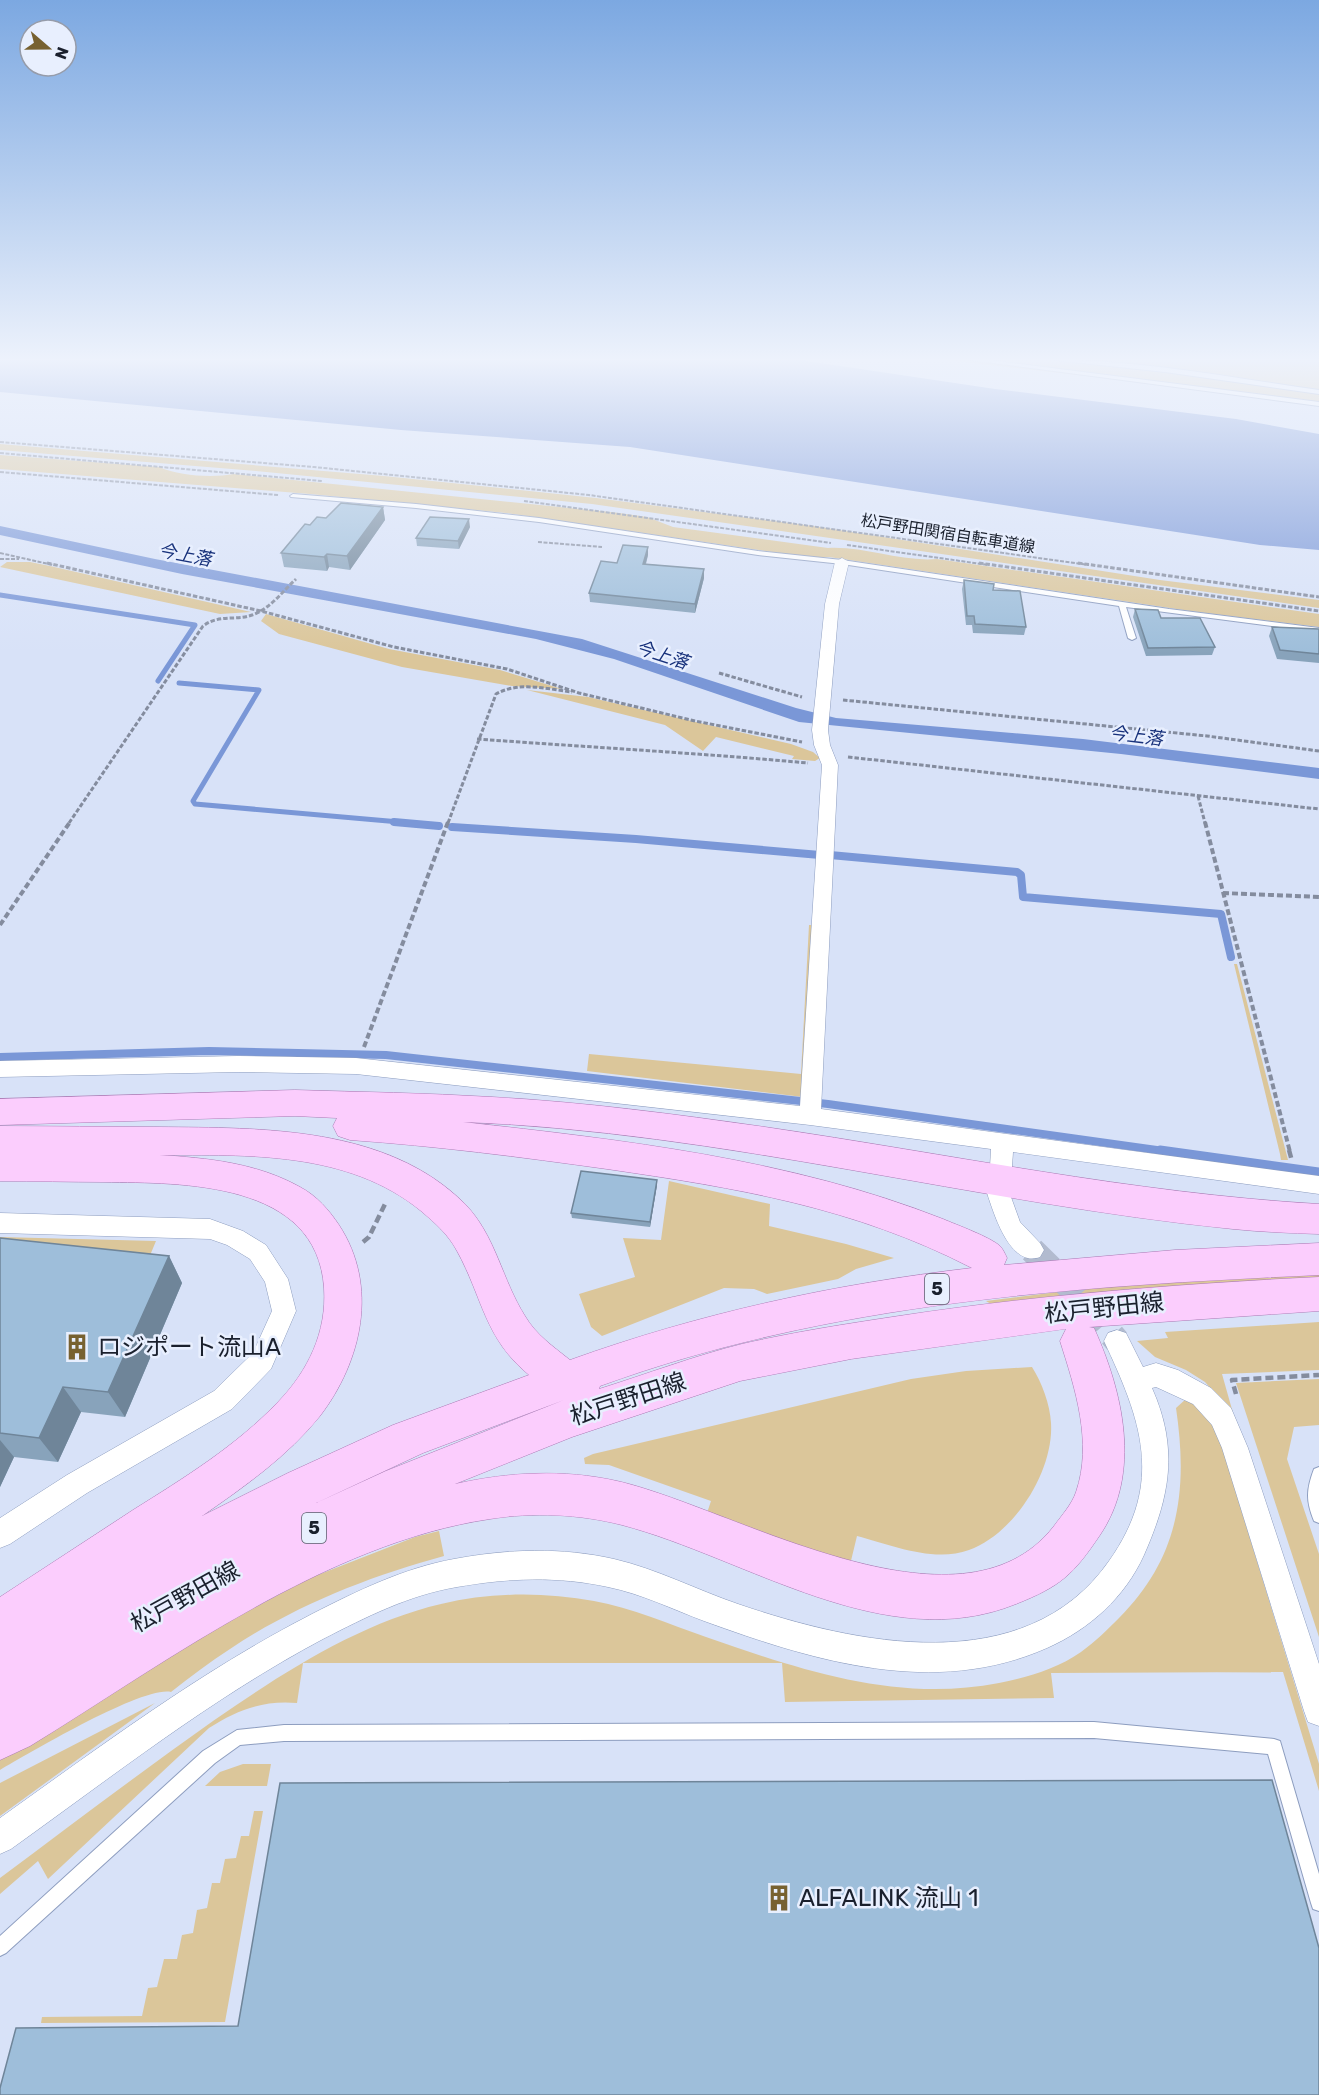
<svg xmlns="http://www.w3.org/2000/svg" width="1319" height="2095" font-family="Rubik,'Noto Sans JP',sans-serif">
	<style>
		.green { fill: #dbc69a }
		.water { fill: #7a97d7 }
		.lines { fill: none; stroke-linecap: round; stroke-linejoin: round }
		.stream-far2 { stroke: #7a97d7; stroke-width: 5 }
		.stream-far1 { stroke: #7a97d7; stroke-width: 8 }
		.stream { stroke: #7a97d7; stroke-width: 9 }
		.street-tunnel { stroke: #b2bbcf; stroke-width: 26; stroke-dasharray: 26 13; stroke-linecap: butt }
		.lane-casing { stroke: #8d9dbf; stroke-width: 2 }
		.street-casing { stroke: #8d9dbf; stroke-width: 1 }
		.primary-casing { stroke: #aa7ab4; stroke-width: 1 }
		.path-far3 { stroke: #848c9e; stroke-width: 2; stroke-dasharray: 4 1.5; stroke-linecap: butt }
		.path-far2 { stroke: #848c9e; stroke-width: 3; stroke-dasharray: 4.5 2; stroke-linecap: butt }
		.path-far1 { stroke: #848c9e; stroke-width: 4; stroke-dasharray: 6 3; stroke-linecap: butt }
		.path { stroke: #848c9e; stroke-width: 4.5; stroke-dasharray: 8 4; stroke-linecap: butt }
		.lane { fill: #fff; fill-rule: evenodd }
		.street { fill: #fff; fill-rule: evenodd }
		.primary { fill: #fbcdfd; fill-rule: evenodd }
		.wall { fill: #88a3bb }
		.shaded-wall { fill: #6f8599 }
		.building { fill: #9ebeda; stroke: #6f8599; stroke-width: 1.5 }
		.labels { text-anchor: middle; stroke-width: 5; stroke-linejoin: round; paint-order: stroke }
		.far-street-label { font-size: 16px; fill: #1a202d; stroke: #e8effe }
		.far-water-label { font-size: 18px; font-style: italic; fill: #17317b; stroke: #e8effe }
		.shield { fill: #e8effe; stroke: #585e6c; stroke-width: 1.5 }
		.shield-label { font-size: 18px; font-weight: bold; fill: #1a202d }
		.near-street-label { font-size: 24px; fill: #1a202d; stroke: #e8effe }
		.near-poi-label { font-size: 24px; fill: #1a202d; stroke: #e8effe; text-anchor: start }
	</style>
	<rect width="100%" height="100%" fill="#d8e2f8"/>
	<!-- green -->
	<path class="green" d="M946,360H1319V402H1314Z
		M0,444L384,476L596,498L813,526L1160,580L1319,600V608L592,504L256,471L0,450Z
		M0,455L159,467C180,476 212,478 234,474L619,513L647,517L673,527L828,548C865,546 900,562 937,559L1319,614V627L1190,611L829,557L813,558L506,513L310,494L0,469Z
		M7,562H30L50,566L251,612L220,614L0,567Z
		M266,614L389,649L500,670L562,689L512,686L402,667L279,634L261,621Z
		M527,690L588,697L791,744L813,752L820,758L815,761L792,759L794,756L716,737L703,751L665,725Z
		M809,925H816L803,1097L587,1071L589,1054L801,1074Z
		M1234,964H1237L1288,1160H1281L1280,1154Z
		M669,1181L770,1204L769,1226L846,1244L894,1258L856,1269L838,1279L767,1294L754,1289L724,1288L602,1336L591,1327L579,1294L635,1277L623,1238L661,1240Z
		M0,1237L156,1241L146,1265L0,1250Z
		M1319,1274V1279L1131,1289L991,1304L986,1301L1121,1284Z
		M1319,1322V1370L1222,1374L1233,1413L1205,1382L1186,1370L1155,1357L1137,1341L1168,1338L1165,1332Z
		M1032,1367C1042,1383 1050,1404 1051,1423C1054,1471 1014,1534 969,1550C934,1563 891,1545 857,1536L849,1569L706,1516L711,1501L609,1465L585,1464L584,1458L593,1454L911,1379L966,1371Z
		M1319,1379V1425L1294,1427L1287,1459L1319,1554V1637L1236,1383Z
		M1187,1398L1209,1419L1219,1437L1319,1764V1791L1283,1672L1051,1673L1054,1698L785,1702L782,1663H303L297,1703C263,1700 237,1710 209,1728L48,1879L38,1861L0,1894V1878C71,1825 141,1772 213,1721C281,1674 359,1623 441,1604C491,1592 544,1592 594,1601C632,1608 669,1624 706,1637C801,1670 897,1703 999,1683C1028,1677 1057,1669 1081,1652C1095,1642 1108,1629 1119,1618C1180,1557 1188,1489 1176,1408Z
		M439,1531L444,1556C370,1576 294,1606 230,1649C210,1662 190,1677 171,1692C142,1686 30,1753 0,1770V1759L118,1680L310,1578L415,1537Z
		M155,1703L0,1816V1783Z
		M243,1764H271L267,1786H205L220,1772Z
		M254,1811H263L225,2022L41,2023L42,2017L142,2016L148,1988L157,1987L164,1959H177L182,1935L193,1933L197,1910L207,1908L212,1883H220L225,1859L236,1858L241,1836H249Z"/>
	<!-- water -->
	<path class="water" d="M0,360H800L995,389L1236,419L1319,434V550L1260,545L630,447L401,430L0,392Z
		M0,526L155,559L582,639L796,708L836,718L1083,739L1319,768V779L1121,754L799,722L614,659L536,639L182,574L0,535Z"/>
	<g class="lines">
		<!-- stream-far2 -->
		<path class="stream-far2" d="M0,595L195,625L158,681
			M179,683L259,690L193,801L195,804L411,823"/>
		<!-- stream-far1 -->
		<path class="stream-far1" d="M394,822L439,826
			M452,827L636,839L820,855
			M830,855L1017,872L1021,875L1023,897L1221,914L1231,957
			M0,1057L209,1051L386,1055L828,1104L1171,1152"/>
		<!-- stream -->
		<path class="stream" d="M1160,1150L1319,1172"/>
		<!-- street-tunnel -->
		<path class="street-tunnel" d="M1032,1250L1077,1294L1117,1341"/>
		<!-- lane casing -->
		<g class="lane-casing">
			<path id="lane" d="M970,360H989L1319,402V406Z
				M1054,360C1143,360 1232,378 1319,390V394L1165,372Z
				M293,494L416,504L539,518L758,551L842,560L1169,609L1319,628V632L1126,607L1136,638L1132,640L1128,638L1119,606L842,564L758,555L539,522L416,508L291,497L290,496Z
				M1319,1467V1523L1314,1521C1306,1501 1306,1490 1314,1469Z
				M1094,1722L1274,1739L1280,1741L1319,1874V1911L1313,1909L1311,1903L1268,1754L1094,1738L284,1741L240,1745L215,1763L6,1953L0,1956V1936L203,1751L237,1730L284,1725Z"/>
		</g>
		<!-- street casing -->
		<g class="street-casing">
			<path id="street" d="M842,558L849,562L839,604L828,730L830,745L838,765L821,1109L1319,1176V1194L1013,1152L1012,1167L1009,1173L1001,1176L993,1173L990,1167L991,1149L810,1125L356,1074L238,1072L0,1077V1061L238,1056L356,1058L800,1106L822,765L814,745L812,730L825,604L835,562Z
				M999,1184L1007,1186L1020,1222L1040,1243L1044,1250L1040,1257C1010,1268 994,1214 987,1193L991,1186Z
				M0,1213L210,1219L243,1231L266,1245L288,1279L296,1311L271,1369L232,1409L87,1493L10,1544L0,1548V1518L67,1475L214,1391L253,1353L272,1311L265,1282L250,1259L227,1245L210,1239L0,1233Z
				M1117,1330L1126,1333L1143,1367L1156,1363L1178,1370L1211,1388L1231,1408L1248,1448L1319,1664V1726L1308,1722L1304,1711L1222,1448L1212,1425L1193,1404L1156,1387L1152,1388C1179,1449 1170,1496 1144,1555C1125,1597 1090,1629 1047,1648C934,1698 814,1661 704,1621C672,1609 642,1594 608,1587C558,1576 508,1578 457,1587C409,1595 366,1617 323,1639C212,1698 113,1776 11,1849L0,1854V1818C101,1746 201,1671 312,1614C357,1591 404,1568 454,1559C508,1549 561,1547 614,1559C657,1569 697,1590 738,1604C855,1644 1025,1681 1109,1561C1165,1482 1141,1420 1104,1341L1108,1333Z"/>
		</g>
		<!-- primary casing -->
		<g class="primary-casing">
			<path id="primary" d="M295,1090C361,1092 426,1093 492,1097C583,1102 674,1114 765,1127C950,1154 1132,1193 1319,1204V1234C1290,1233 1262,1232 1233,1229C975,1203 723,1132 463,1122C624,1140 791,1159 943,1219C957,1225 990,1237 1000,1246C1003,1249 1005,1254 1007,1258L1004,1265L1175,1250L1319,1243V1275C1077,1286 830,1302 600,1386L599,1389C647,1374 694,1356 742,1344C794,1332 846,1324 899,1316C1038,1295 1178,1284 1319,1277V1311L1089,1327L1094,1328C1123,1392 1142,1473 1100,1535C1073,1575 1061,1586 1016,1604C885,1657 747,1558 622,1525C579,1514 533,1512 490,1519C327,1543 168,1661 30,1746L0,1760V1597C44,1568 89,1539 133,1510C184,1478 236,1446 278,1402C308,1371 327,1332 324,1288C317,1181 183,1183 104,1182C70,1182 35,1181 0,1181V1126C53,1126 106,1127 159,1127C262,1128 387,1126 465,1204C496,1236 502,1280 525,1316C536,1335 554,1347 570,1360C701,1313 834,1284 972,1268C854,1207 737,1188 607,1169C521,1157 436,1146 350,1140L338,1136L333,1126L337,1118L295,1116L0,1125V1099ZM159,1155C248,1155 348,1151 421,1211C435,1223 448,1234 457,1251C483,1298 484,1338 529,1375L393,1425L288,1473L202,1516C244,1487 288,1456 320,1416C362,1361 379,1286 339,1225C329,1210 317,1196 300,1187C257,1163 208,1158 159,1155ZM1066,1329L1060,1341C1075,1388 1093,1443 1076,1492C1072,1504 1062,1515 1054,1526C960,1647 732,1507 617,1481C563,1469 509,1472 455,1484L572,1437L740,1381L851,1359ZM564,1400L386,1471L316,1503L423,1453Z"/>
		</g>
		<!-- path-far3 -->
		<path class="path-far3" d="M0,442L314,467L589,495L1089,565
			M0,453L322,481
			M0,472L278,495
			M524,501L831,543
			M538,542L602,547
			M847,545L989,565
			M0,553L53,565
			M0,559H19"/>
		<!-- path-far2 -->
		<path class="path-far2" d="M47,563L261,611L394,647L507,669L579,693L695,721L802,742
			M979,563L1319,611
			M1078,563L1319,597
			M719,673L802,697
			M843,700L1207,736L1319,751
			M477,739C587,747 698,753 808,763
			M848,757L1319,809
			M1198,796L1205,823
			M69,823L203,626C219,614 235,621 252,615C270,609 283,591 296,579
			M448,823L496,694C519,681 547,689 572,692"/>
		<!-- path-far1 -->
		<path class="path-far1" d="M1205,822L1290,1152
			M1223,893L1319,897
			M0,925L70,822
			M364,1047L448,822"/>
		<!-- path -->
		<path class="path" d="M1289,1150L1292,1161
			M363,1242L369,1237L385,1204
			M1236,1394L1232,1380L1319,1375"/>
		<!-- lane -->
		<use href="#lane" class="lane"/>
		<!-- street -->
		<use href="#street" class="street"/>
		<!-- primary -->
		<use href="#primary" class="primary"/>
	</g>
	<!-- wall -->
	<path class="wall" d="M383,507L385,520L350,570L329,567L327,571L284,567L281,553L310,525L326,518Z
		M470,527L459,549L417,546L416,538Z
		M648,555L646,564L704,569V578L695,613L590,602L589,593Z
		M964,580L993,590L1026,627L1024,635L973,633L972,625H966L962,589Z
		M1135,609L1215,647L1212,655L1146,656L1133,617Z
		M1272,627L1319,629V663L1277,659L1269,636Z
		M657,1185L650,1227L572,1218L571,1213Z
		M0,1238L169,1256L182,1283L125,1417L81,1412L58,1462L14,1457L0,1487Z"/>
	<!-- shaded-wall -->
	<path class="shaded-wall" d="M383,507L385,520L350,570L347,556Z
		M469,519L470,527L459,549L458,541Z
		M648,547V555L643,573V564Z
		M327,554L329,567L327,571L324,557Z
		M704,569V578L695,613V604Z
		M657,1180V1185L650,1227V1222Z
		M169,1256L182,1283L125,1417L108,1392Z
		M63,1387L81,1412L58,1462L39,1438Z
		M0,1440L14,1457L0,1487Z"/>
	<!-- building -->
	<path class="building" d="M341,503L383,507L347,556L327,554L324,557L281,553L305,524L310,525L317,517L326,518Z
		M430,517L469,519L458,541L416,538Z
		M623,545L648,547L643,564L704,569L695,604L589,593L601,561L617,563Z
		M964,580L994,584L993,590L1020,591L1026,627L975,624L974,616H967Z
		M1135,609L1158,610L1161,618H1200L1215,647L1148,648Z
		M1272,627L1319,629V654L1280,650Z
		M581,1171L657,1180L650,1222L571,1213Z
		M0,1238L169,1256L108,1392L63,1387L39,1438L0,1433Z
		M1272,1780L1319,1948V2095H0V2088L16,2028L238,2026L280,1783Z"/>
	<!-- sky -->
	<linearGradient id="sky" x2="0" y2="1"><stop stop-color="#7ca8e1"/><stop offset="0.55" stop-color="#edf2fc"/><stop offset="1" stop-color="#edf2fc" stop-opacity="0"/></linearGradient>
	<rect width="1319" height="654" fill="url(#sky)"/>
	<!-- icons -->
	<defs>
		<g id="building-bare" transform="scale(2.07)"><path d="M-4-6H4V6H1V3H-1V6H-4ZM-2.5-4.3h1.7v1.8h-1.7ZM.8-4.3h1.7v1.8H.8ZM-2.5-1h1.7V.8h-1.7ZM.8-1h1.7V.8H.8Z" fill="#776130" stroke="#e8effe" stroke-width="2.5" paint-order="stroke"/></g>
	</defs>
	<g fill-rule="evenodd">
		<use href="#building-bare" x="77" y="1347"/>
		<use href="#building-bare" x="779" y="1898"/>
	</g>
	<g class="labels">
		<!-- far-street labels -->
		<g class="far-street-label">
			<text transform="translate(948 533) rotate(9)" y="6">松戸野田関宿自転車道線</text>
		</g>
		<!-- far-water labels -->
		<g class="far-water-label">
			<text transform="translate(185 555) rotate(11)" y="6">今上落</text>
			<text transform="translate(662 655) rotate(18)" y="6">今上落</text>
			<text transform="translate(1136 736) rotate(7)" y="6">今上落</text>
		</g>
		<!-- shield labels -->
		<g class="shield">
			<rect x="925" y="1274" width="24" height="30" rx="4.5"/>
			<rect x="302" y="1513" width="24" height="30" rx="4.5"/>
		</g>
		<g class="shield-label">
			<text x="937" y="1295">5</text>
			<text x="314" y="1534">5</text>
		</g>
		<!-- near-street labels -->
		<g class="near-street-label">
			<text transform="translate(1104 1308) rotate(-6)" y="8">松戸野田線</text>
			<text transform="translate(628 1399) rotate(-18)" y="8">松戸野田線</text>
			<text transform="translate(185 1597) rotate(-29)" y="8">松戸野田線</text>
		</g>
		<!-- near-poi labels -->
		<g class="near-poi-label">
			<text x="97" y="1355">ロジポート流山A</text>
			<text x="799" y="1906">ALFALINK 流山 1</text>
		</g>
	</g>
	<!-- north arrow -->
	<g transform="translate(48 48) rotate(110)"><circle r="28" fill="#e8effe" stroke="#969caa" stroke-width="1.5"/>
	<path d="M0-4.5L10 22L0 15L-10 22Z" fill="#776130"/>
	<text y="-9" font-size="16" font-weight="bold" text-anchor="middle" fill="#1a202d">N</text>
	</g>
</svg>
